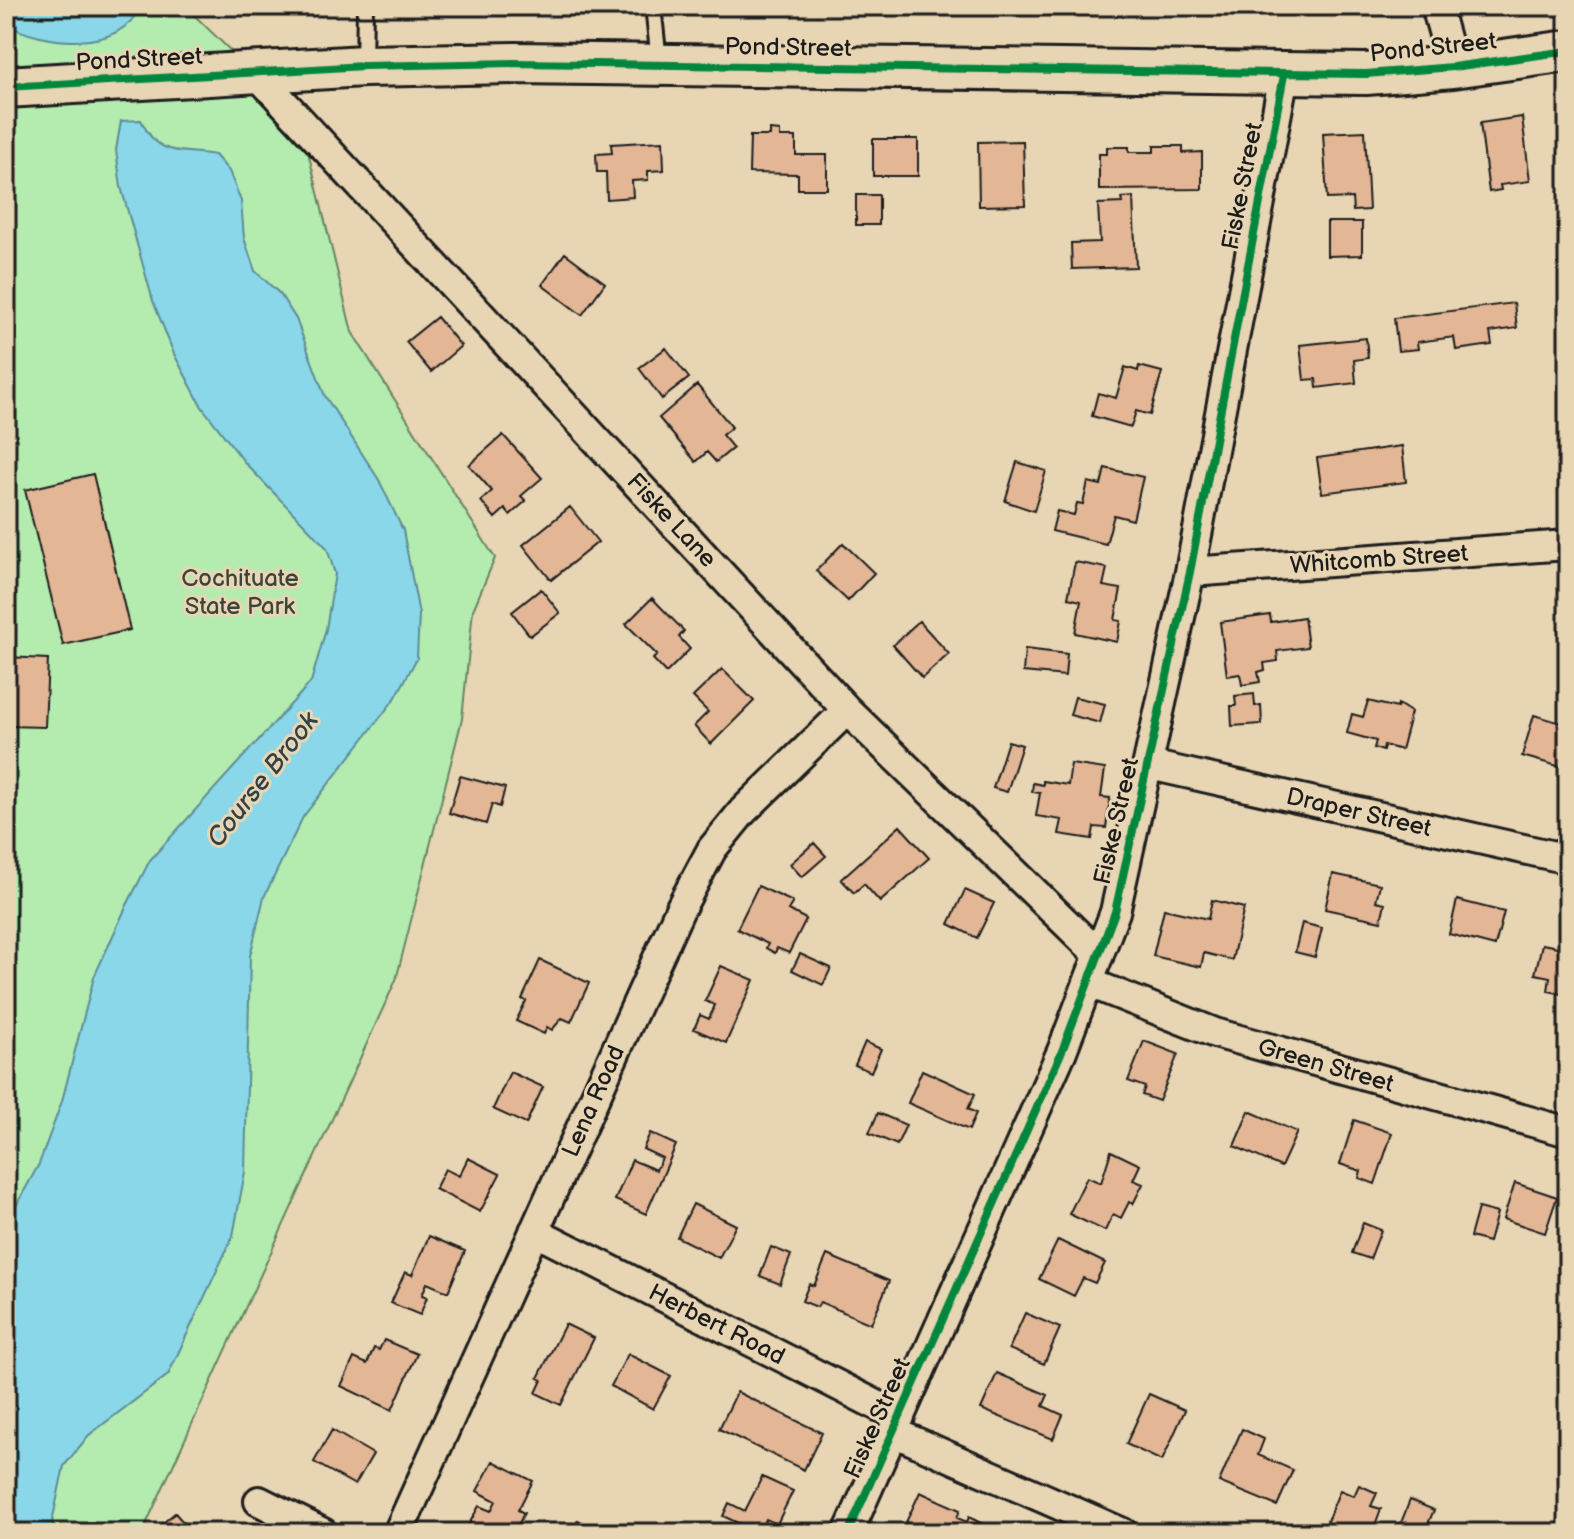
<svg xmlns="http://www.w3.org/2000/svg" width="1574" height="1539" font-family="'Balsamiq Sans',sans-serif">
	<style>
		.green { fill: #b4ebae; stroke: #688465; stroke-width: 2 }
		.water { fill: #89d7e8; stroke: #5d8c96; stroke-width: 2 }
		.building { fill: #e3b695; stroke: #1c1c1c; stroke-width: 2 }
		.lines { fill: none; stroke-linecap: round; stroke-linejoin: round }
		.lane-casing { stroke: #1c1c1c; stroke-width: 20 }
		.street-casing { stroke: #1c1c1c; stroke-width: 34 }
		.secondary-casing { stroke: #1c1c1c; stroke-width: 46 }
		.lane { stroke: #e8d5b3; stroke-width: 14 }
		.street { stroke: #e8d5b3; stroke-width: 28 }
		.secondary { stroke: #e8d5b3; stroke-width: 40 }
		.cycleway-casing { stroke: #e8d5b3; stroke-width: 13 }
		.cycleway { stroke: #00873e; stroke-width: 8 }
		.labels { text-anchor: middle; stroke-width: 6; stroke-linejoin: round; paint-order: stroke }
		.street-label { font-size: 24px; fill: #1c1c1c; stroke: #e8d5b3 }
		.park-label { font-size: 24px; fill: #3a4539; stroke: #e8d5b3 }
		.water-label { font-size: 26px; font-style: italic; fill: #324145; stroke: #e8d5b3 }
	</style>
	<rect width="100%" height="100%" fill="#e8d5b3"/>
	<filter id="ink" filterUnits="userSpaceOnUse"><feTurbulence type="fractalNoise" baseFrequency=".0125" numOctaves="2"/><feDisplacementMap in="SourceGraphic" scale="16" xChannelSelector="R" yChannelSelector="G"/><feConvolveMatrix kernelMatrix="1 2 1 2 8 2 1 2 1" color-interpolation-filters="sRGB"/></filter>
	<g filter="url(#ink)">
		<!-- green -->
		<path class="green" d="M6,6H185L300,119L352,332L495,558L473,610L462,719L396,980L142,1533H6Z"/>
		<!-- water -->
		<path class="water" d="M6,6H140C122,54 41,45 6,24Z
			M141,120C158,158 179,149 215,155L229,171L241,201L244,238L255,271L280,294L296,319L325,396L379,480L403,530L419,614L417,658L396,697L303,817L264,897L250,956L245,1172L233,1236L168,1375L89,1435L64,1466L52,1522L56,1533H6V1224L39,1164L62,1101L94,977L126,907L150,860L311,682L326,629L335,574L327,548L246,464L202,407L174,354L153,301L121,187L116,150L121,121Z"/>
		<!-- building -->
		<path class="building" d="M1522,117L1530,181L1500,185L1501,190L1489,192L1480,123Z
			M770,130L780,131V137H796V155H827V189H798V174L749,173L750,136H770Z
			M1365,131L1369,210L1353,211L1352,198L1327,199L1323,133Z
			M873,139H918V176H873Z
			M663,141L664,170L648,171V180L632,181L633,197L607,199L606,172H597L596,154L612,153L611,144Z
			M1023,141L1025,205L979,206L978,142Z
			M1154,146H1183V153L1202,152V189L1099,190V154H1107V147H1129V152H1154Z
			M856,195H879V225H856Z
			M1133,197L1136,267L1072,269L1071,243L1100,242L1098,204L1123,203L1122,198Z
			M1327,222H1362V255L1327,256Z
			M565,253L605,283L582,315L542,285Z
			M1514,303L1517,328L1490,332L1492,345L1456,350L1454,337L1417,342L1418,349L1398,351L1394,318Z
			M437,317L461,346L431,372L406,342Z
			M1366,338L1368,358L1354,360L1356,383L1317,388L1316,379L1304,380L1300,345Z
			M666,348L689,378L662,399L639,368Z
			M1139,366L1162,372L1150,415L1136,411L1131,427L1092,416L1098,393L1116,398L1125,367L1138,371Z
			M697,385L732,427L722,435L733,448L716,462L707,452L696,462L659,418Z
			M503,435L542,478L521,496L526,501L510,515L505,509L495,518L481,501L492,491L469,465Z
			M1402,446L1406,482L1322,493L1317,458Z
			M1017,462L1046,471L1034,511L1005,501Z
			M1105,468L1143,477L1133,520L1114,515L1106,544L1052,531L1057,511L1074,515L1077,503L1083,504L1088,482L1101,485Z
			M93,474L130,630L63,645L25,490Z
			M570,507L598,542L551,580L523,545Z
			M843,543L874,573L848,601L816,571Z
			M1075,562L1107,568L1103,586L1121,589L1115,620L1121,621L1117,642L1075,633L1081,601L1068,598Z
			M541,589L560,613L530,636L512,612Z
			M652,598L684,631L679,637L690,649L666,673L653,659L657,655L626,624Z
			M1270,615L1271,622L1304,617L1308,647L1277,651L1278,661L1264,663L1265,670L1258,672L1260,682L1242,685L1240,674L1227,676L1220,622Z
			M919,621L949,654L922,678L893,645Z
			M1025,649L1067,654L1065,676L1023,672Z
			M6,657L48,659L45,727L6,726Z
			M722,669L754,701L711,744L694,726L708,712L693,697Z
			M1254,694L1255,706L1261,705L1262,724L1232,726L1231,706H1236L1235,696Z
			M1075,697L1105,704L1100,723L1070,715Z
			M1368,701L1397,708L1398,704L1411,712L1401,750L1384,745L1383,751L1374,748L1376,741L1347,733L1352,714L1363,717Z
			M1534,715L1568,725L1563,747L1568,749V769L1522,756Z
			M1008,741L1022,745L1007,792L993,788Z
			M1071,764L1105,769L1101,797L1110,798L1106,828L1094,827L1092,839L1059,834L1062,820L1036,816L1040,793L1032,792L1033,783L1043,785V781L1068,785Z
			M460,776L505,788L500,807L492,804L486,824L449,813Z
			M900,826L929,858L880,902L864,884L854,893L841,879Z
			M814,843L826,856L802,877L790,864Z
			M1333,874L1380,884L1376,901L1385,903L1381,921L1325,909Z
			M758,886L793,902L788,910L806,919L789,953L777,948L775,953L766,948L768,944L737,929Z
			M965,890L994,903L977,938L949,924Z
			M1212,900L1244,908L1232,960L1204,953L1201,967L1153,956L1164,909L1208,919Z
			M1457,900L1504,912L1495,946L1449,934Z
			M1302,923L1322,928L1315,957L1295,952Z
			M1566,937L1568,938V995L1548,991L1550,977L1535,974L1542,944L1563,948Z
			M800,954L831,968L823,985L792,970Z
			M540,960L589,983L571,1022L562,1018L552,1030L547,1027L544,1034L516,1021L526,1001L522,999Z
			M721,966L754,980L726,1043L694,1029L700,1015L709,1019L715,1005L705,1001Z
			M1144,1041L1178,1054L1159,1101L1142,1095L1145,1087L1128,1081Z
			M865,1042L881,1049L871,1072L855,1065Z
			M922,1070L975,1094L968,1109L976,1113L969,1130L908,1103Z
			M510,1072L543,1087L526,1124L493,1109Z
			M1249,1111L1297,1132L1281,1167L1234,1146Z
			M878,1113L906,1125L897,1145L869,1133Z
			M1354,1120L1392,1133L1375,1184L1359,1178L1361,1171L1340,1164Z
			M650,1133L676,1145L646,1214L615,1200L632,1160L656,1170L662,1158L643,1149Z
			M1111,1151L1140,1165L1133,1180L1143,1184L1133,1204L1129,1202L1121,1218L1113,1214L1105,1231L1069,1214L1087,1177L1101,1183Z
			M468,1158L500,1174L480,1212L435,1189L445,1169L459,1176Z
			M1515,1183L1557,1197L1545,1233L1503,1219Z
			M693,1204L736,1225L719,1258L677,1237Z
			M1478,1208L1497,1213L1489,1242L1470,1237Z
			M1363,1223L1381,1230L1370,1259L1352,1253Z
			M429,1236L465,1251L448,1292L427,1283L422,1295L427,1297L420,1315L391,1303L405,1272L412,1275Z
			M1058,1240L1105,1263L1095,1283L1083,1278L1074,1296L1039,1279Z
			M771,1247L791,1255L780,1284L760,1276Z
			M827,1255L889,1281L871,1324L820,1302L817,1307L802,1301L809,1284L814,1286Z
			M1025,1313L1060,1328L1044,1364L1009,1349Z
			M565,1324L594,1338L561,1405L536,1393L542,1380L538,1378Z
			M384,1340L417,1354L392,1410L341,1386L354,1358L367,1364L374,1348L379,1350Z
			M628,1354L671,1376L653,1409L611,1386Z
			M997,1373L1048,1395L1043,1406L1063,1415L1053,1439L981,1409Z
			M737,1392L822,1433L804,1470L719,1429Z
			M1149,1394L1185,1410L1162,1461L1126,1444Z
			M1242,1429L1264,1439L1258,1455L1293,1470L1277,1506L1219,1482Z
			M332,1430L373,1454L355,1485L314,1462Z
			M493,1461L533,1481L518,1510L524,1513L514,1533H464L479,1506L491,1511L496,1501L477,1491Z
			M762,1477L793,1491L777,1524L766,1519L759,1533L723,1516L729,1503L745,1511Z
			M1359,1485L1377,1493L1371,1506L1381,1509L1372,1533H1341L1325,1526L1340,1490L1354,1496Z
			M920,1492L960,1510L957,1518L967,1522L969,1517L1000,1533H901Z
			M1410,1500L1434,1510L1424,1533H1397Z
			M175,1513L193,1533H151Z
			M578,1520L603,1533H571Z"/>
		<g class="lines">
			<!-- lane casing -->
			<g class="lane-casing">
				<path id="lane" d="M653,6L659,61
					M364,66L365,6
					M6,590V598"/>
			</g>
			<!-- street casing -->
			<g class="street-casing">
				<path id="street" d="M1436,6L1453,67
					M256,73L847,710L1099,955
					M1190,572L1568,545
					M1150,765L1568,859
					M1090,983L1215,1033L1568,1132
					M534,1231L900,1417
					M893,1432L1123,1533
					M259,1501L323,1533
					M398,1533L680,909L712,849L743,811L847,710
					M848,1533L1062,1051L1115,912L1190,572L1284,75"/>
			</g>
			<!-- secondary casing -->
			<g class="secondary-casing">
				<path id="secondary" d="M6,87L364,66L514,63L1366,74L1453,67L1568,51"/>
			</g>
			<!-- lane -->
			<use href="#lane" class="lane"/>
			<!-- street -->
			<use href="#street" class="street"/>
			<!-- secondary -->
			<use href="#secondary" class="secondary"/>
			<!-- cycleway casing -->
			<g class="cycleway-casing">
				<path id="cycleway" d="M6,87L364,66L514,63L1366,74L1453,67L1568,51
					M848,1533L1062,1051L1115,912L1190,572L1284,75"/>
			</g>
			<!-- cycleway -->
			<use href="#cycleway" class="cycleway"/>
		</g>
	</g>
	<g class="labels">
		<!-- street labels -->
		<g class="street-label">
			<text transform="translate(788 47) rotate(1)" y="8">Pond Street</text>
			<text transform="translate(1433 47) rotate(-6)" y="8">Pond Street</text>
			<text transform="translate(139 59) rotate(-3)" y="8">Pond Street</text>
			<text transform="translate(1242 186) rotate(-79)" y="8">Fiske Street</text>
			<text transform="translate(672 520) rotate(47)" y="8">Fiske Lane</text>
			<text transform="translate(1379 559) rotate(-4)" y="8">Whitcomb Street</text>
			<text transform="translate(1359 812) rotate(13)" y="8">Draper Street</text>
			<text transform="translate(1116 821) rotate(-77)" y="8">Fiske Street</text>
			<text transform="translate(1326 1065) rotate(16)" y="8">Green Street</text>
			<text transform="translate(593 1101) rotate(-66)" y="8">Lena Road</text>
			<text transform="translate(717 1324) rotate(27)" y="8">Herbert Road</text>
			<text transform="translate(877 1418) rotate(-66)" y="8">Fiske Street</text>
		</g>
		<!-- park labels -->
		<g class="park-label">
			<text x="240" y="586">Cochituate<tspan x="240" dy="28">State Park</tspan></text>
		</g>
		<!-- water labels -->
		<g class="water-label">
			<text transform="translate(262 779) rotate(-52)" y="9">Course Brook</text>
		</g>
	</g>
	<!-- margin -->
	<rect width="1574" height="1539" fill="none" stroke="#e8d5b3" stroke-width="32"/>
	<rect x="16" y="16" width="1542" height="1507" fill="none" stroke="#1c1c1c" stroke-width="3" filter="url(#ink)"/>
</svg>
